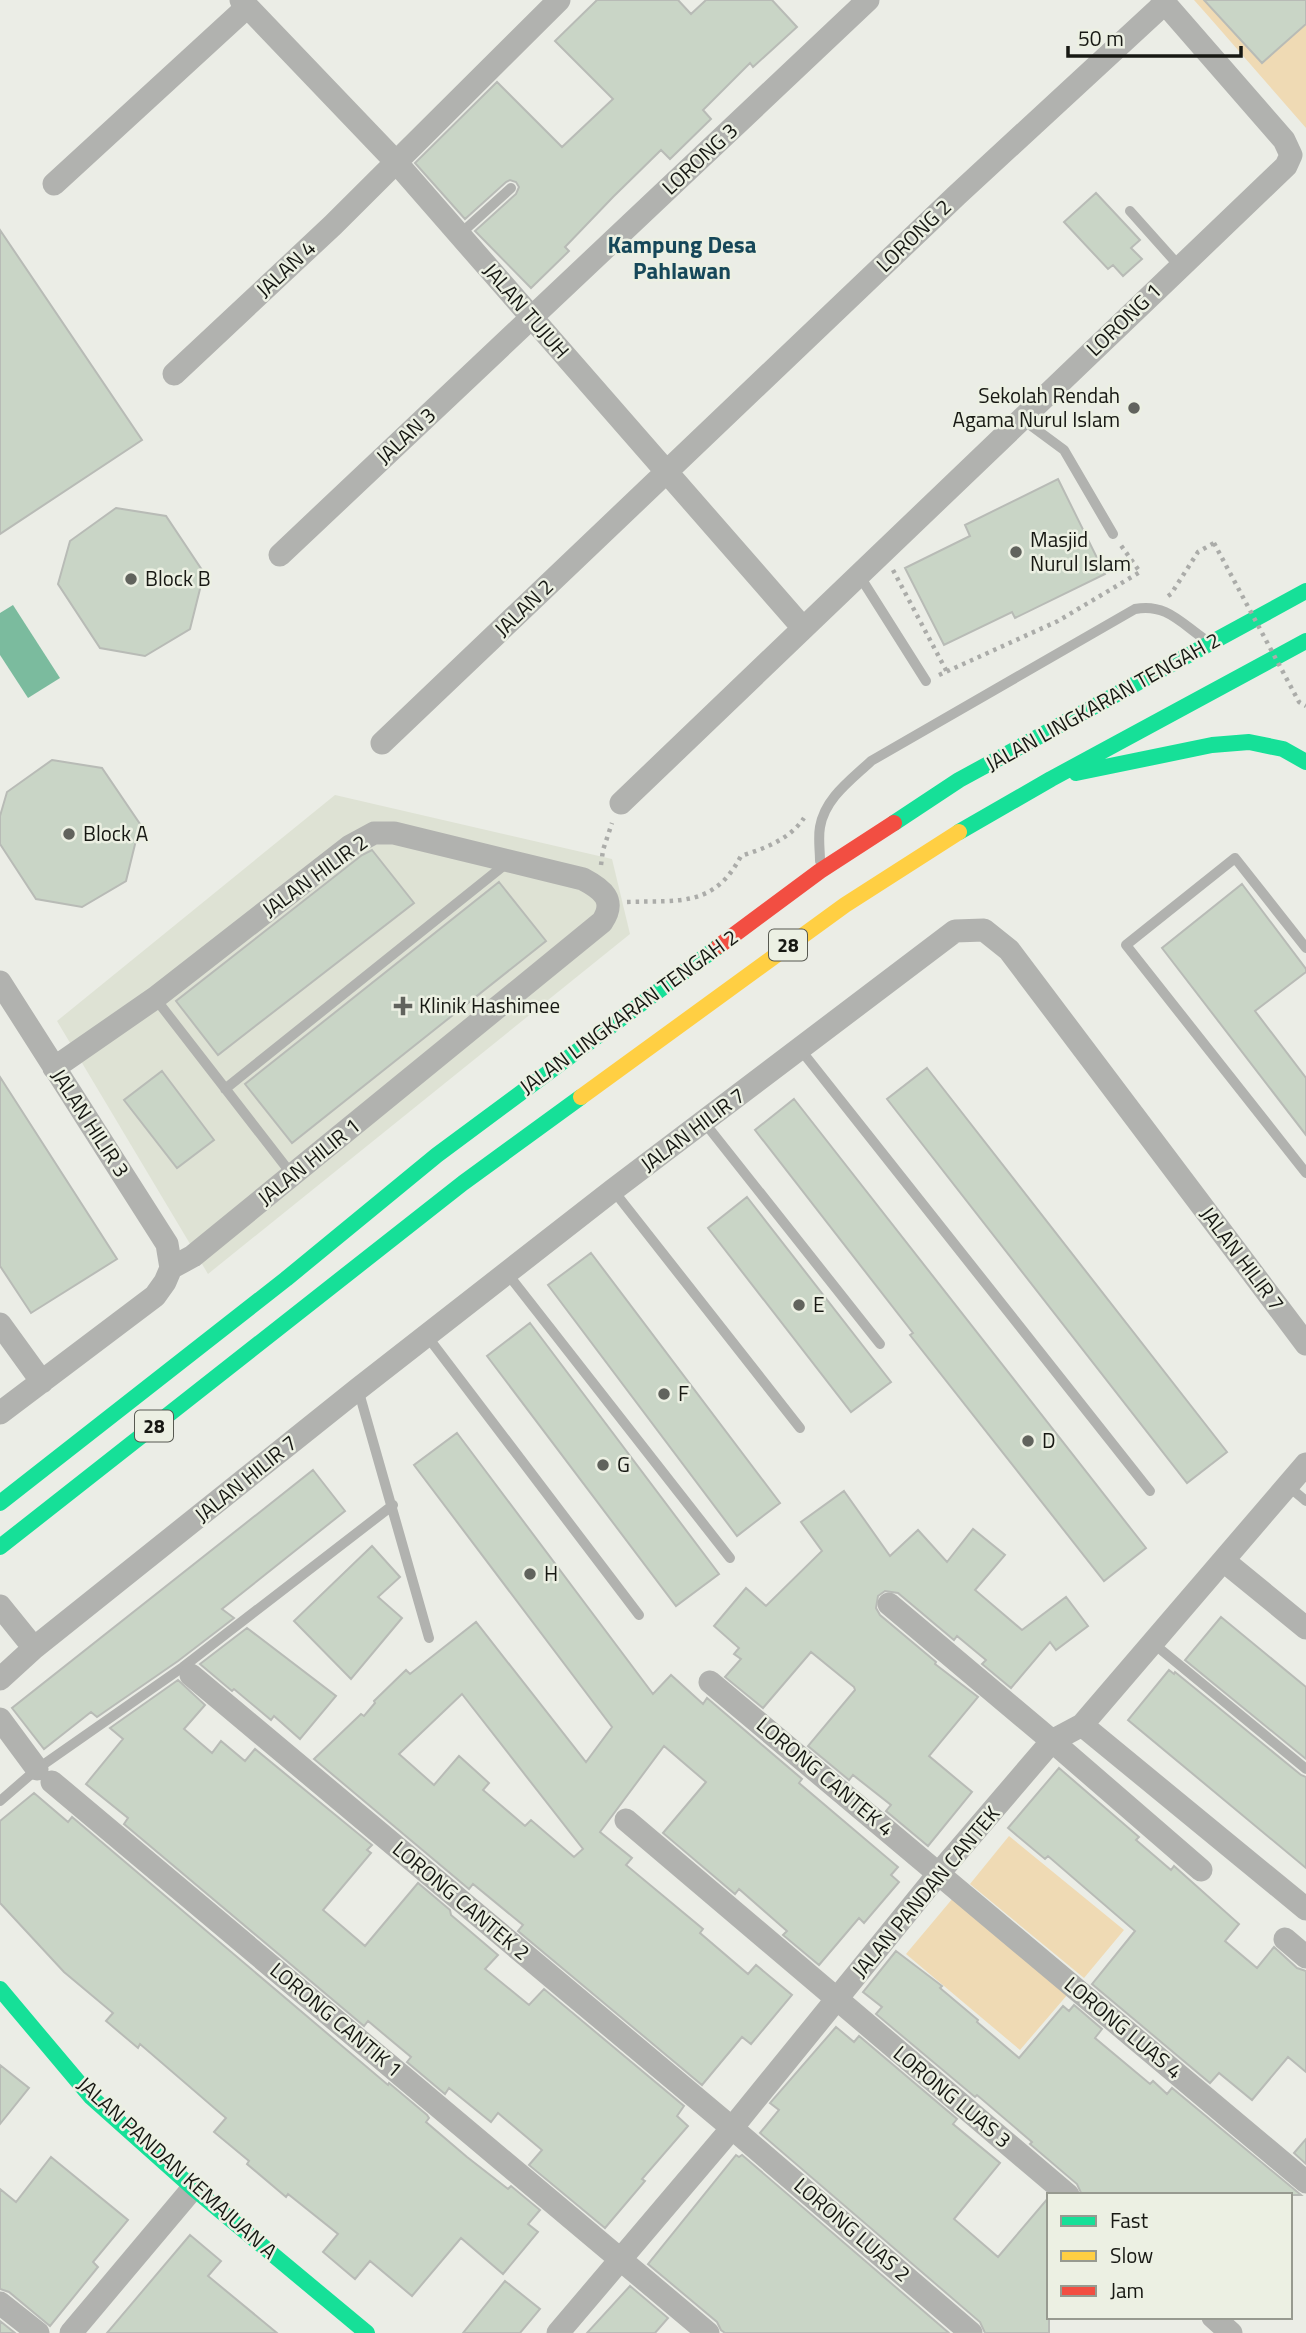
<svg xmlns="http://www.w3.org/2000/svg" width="1306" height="2333" font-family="'Titillium Web',sans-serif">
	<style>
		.built { fill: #dee2d4 }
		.green { fill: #efdab4 }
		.water { fill: #7bbb9e }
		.building { fill: #c9d5c6; stroke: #b8bbb6; stroke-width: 2; fill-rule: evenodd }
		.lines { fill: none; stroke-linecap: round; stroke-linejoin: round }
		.path { stroke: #abaca9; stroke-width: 4.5; stroke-dasharray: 3.5 5; stroke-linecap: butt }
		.lane { stroke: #b1b2af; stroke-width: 10 }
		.street { stroke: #b1b2af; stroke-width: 23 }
		.fast { stroke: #16e098; stroke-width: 16 }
		.slow { stroke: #ffcf43; stroke-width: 16 }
		.jam { stroke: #f24e42; stroke-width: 16 }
		.path-bridge { stroke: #abaca9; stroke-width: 4.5; stroke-dasharray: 3.5 5; stroke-linecap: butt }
		.poi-dot { fill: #61635d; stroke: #ecf0e3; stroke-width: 2.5 }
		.labels { text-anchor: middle; stroke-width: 5; stroke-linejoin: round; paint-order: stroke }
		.shield { fill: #ecf0e3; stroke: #575951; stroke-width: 2 }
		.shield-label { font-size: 19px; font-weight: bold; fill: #171813 }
		.street-label { font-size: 21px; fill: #171813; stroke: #ecf0e3 }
		.poi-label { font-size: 21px; fill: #171813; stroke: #ecf0e3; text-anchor: start }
		.neighbourhood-label { font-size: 23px; font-weight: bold; fill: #164759; stroke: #ecf0e3 }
	</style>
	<rect width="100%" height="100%" fill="#ebede6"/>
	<!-- built -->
	<path class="built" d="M335,795L612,859L630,934L208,1274L57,1021Z"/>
	<!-- green -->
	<path class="green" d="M1194,0H1306V128L1210,18Z
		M1009,1836L1124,1930L1084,1978L970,1884Z
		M953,1898L1068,1994L1020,2050L906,1954Z"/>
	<!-- water -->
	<path class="water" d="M13,605L60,678L28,698L0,655V613Z"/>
	<!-- building -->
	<path class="building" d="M597,0H678L691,14L706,0H772L797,27L753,67L750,63L703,110L711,119L670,159L661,150L613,197L565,247L569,251L531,288L475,231L516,194L519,187L516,182L510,180L506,182L465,219L415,163L497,82L562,147L613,99L555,41Z
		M1204,0H1306V24L1262,63Z
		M1096,193L1140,240L1131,248L1142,259L1123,276L1113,265L1108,269L1064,222Z
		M0,230L142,440L0,534Z
		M1058,479L1105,574L1015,618L1012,612L944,645L905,568L970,536L965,525Z
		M116,508L166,516L204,573L190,629L145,656L100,648L58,584L70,541Z
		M52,760L102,768L140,824L126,881L82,907L36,899L0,844V816L7,792Z
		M372,850L414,903L218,1055L176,1001L362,855Z
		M499,882L546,941L292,1143L245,1084Z
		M1242,884L1306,969V972L1255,1011L1306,1078V1135L1162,948Z
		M927,1068L1227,1452L1187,1483L887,1099Z
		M162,1071L214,1140L177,1168L124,1100Z
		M0,1077L117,1259L31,1313L0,1266Z
		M794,1099L1146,1548L1104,1581L910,1335L913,1333L755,1130Z
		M747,1197L891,1382L851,1412L708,1228Z
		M591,1253L780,1503L737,1536L548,1285Z
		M530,1323L719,1574L676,1606L487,1356Z
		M457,1433L653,1694L671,1675L703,1704L707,1698L802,1779L799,1783L898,1867L891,1875L899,1882L864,1923L859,1918L819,1965L783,1935L787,1931L739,1889L735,1894L663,1833L706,1782L664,1746L600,1832L632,1858L626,1865L703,1929L700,1933L748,1974L756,1965L792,1995L751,2044L742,2037L702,2085L518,1931L523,1925L473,1884L469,1889L314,1759L361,1714L364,1716L375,1703L374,1701L406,1670L410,1674L476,1622L586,1762L612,1727L414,1465ZM462,1694L583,1849L574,1857L531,1820L525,1826L483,1790L489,1783L459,1756L434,1785L399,1754Z
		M313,1470L345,1511L222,1609L234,1618L178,1661L97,1717L91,1712L44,1749L12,1708Z
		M844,1491L890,1556L918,1530L947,1562L973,1529L1005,1555L975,1590L1022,1630L1066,1597L1088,1626L1056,1650L1050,1642L1011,1688L982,1664L986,1660L957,1636L954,1640L898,1593L885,1591L878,1596L876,1608L880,1615L936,1662L935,1664L978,1697L929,1756L972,1792L928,1846L886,1811L891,1805L853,1775L849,1780L808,1746L855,1690L854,1687L811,1652L763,1708L725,1677L741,1659L734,1654L739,1648L714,1626L746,1588L766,1606L822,1551L801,1522Z
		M372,1546L400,1577L378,1597L402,1618L351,1679L294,1621Z
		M1221,1617L1306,1687V1759L1185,1660Z
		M247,1628L336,1696L300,1739L274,1716L271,1720L234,1689L232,1691L200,1664Z
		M1169,1670L1174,1674L1175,1672L1301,1775L1306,1777V1868L1128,1720Z
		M178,1680L205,1705L184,1729L212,1753L221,1741L245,1761L255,1749L372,1845L367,1850L371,1853L323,1910L365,1946L418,1883L450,1910L451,1915L498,1955L485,1969L529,2005L544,1989L684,2106L677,2116L688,2126L642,2179L645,2181L605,2228L529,2165L542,2150L498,2113L491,2122L449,2088L445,2094L407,2062L411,2057L368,2021L364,2026L124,1824L128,1818L86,1784L123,1739L110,1728Z
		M1059,1768L1139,1837L1136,1840L1171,1870L1174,1866L1239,1924L1225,1941L1257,1968L1274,1947L1297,1968L1306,1971V2072L1288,2057L1252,2100L1219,2073L1210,2083L1092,1984L1135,1931L1048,1856L1045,1859L1008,1828Z
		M34,1793L68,1822L72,1817L388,2085L389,2083L427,2115L429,2118L426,2122L467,2157L508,2189L511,2186L540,2210L528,2224L538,2232L503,2274L461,2238L412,2296L370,2261L355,2279L323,2252L338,2234L288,2194L286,2197L247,2164L249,2161L214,2132L226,2118L140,2044L138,2048L106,2021L113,2013L64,1972L0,1903V1821Z
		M896,1951L942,1986L940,1988L978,2020L977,2022L1019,2058L1063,2006L1069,2011L1074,2005L1102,2029L1095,2038L1150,2084L1153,2081L1167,2094L1172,2088L1301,2195H1082L1077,2184L1030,2144L1032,2142L977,2095L975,2097L876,2014L882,2007L863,1992Z
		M836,2027L854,2042L859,2036L957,2119L953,2124L1000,2163L954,2219L998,2257L1049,2197V2333H985L980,2322L760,2133L779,2110L770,2103Z
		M0,2065L29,2088L0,2124Z
		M1306,2139V2164L1294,2153Z
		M736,2155L739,2157L742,2155L949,2333H725L721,2330L717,2322L648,2264Z
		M51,2157L128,2220L93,2262L98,2267L50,2326L9,2292L0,2289V2189L16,2202Z
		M190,2235L221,2261L208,2276L277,2333H107Z
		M505,2281L540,2309L520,2333H463Z
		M630,2286L668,2318L655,2333H587Z
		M0,2321L15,2333H0Z"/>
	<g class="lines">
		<!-- path -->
		<path class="path" d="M893,570L947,672
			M1168,596L1171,594L1198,552L1214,543
			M939,675L1058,621L1140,572L1120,544
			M601,865L603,850L612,823
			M627,902C678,900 714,908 741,856C765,848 789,840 804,818"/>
		<!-- lane -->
		<path class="lane" d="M1130,211L1180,267
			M459,235L511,188
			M1022,419L1064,450L1113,534
			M859,575L926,681
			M820,861C820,850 818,838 820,827C825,798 851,780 871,761L1135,609C1165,603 1180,622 1203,638
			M1306,948L1235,858L1126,945L1306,1173
			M155,998L293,1176
			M800,1049L1150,1491
			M225,1089L507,863
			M704,1122L880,1344
			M613,1190L800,1428
			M507,1273L730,1558
			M427,1336L639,1615
			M358,1389L429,1638
			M1288,1486L1306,1501
			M1154,1644L1306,1769
			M0,1801L37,1769L183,1667L393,1505"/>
		<!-- street -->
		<path class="street" d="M241,0L396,162L803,628
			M54,184L247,7
			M174,374L333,225L559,0
			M280,555L868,0
			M382,743L957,195L1165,3
			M621,803L1286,166L1291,155L1284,140L1162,0
			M0,982L167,1244L171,1268
			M0,1324L42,1382
			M0,1413L155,1296L165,1282L171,1268L193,1256L602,922C617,900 602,889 583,879L394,833H374L350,846L155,998L54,1068
			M1224,1561L1306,1628
			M889,1604L1052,1741L1201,1870
			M0,1606L34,1648
			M191,1675L732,2128L971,2333
			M0,1679L34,1648L358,1389L613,1190L955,931L984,930L1009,950L1306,1344
			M710,1682L1306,2182
			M0,1719L37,1769
			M1082,1725L1306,1909
			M52,1782L708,2333
			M626,1820L1068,2195
			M1285,1939L1306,1957
			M0,2303L38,2333
			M1213,2317L1231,2333
			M71,2333L193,2188
			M558,2333L732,2128L939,1873L1052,1741L1082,1725L1306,1464"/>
		<!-- fast -->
		<path class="fast" d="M1076,773L1212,745L1249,742L1283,749L1306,762
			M894,823L959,780L1306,591
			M959,832L1051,779L1306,641
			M0,1503L286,1279L437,1155L719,946
			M0,1547L463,1183L581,1097
			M0,1989L91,2097L193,2188L367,2333"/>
		<!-- slow -->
		<path class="slow" d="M581,1097L845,905L959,832"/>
		<!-- jam -->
		<path class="jam" d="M719,946L820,871L894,823"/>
		<!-- path-bridge -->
		<path class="path-bridge" d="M1214,543L1299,702L1306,706"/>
	</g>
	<!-- markers -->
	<g class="poi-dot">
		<circle cx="1134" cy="408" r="7"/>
		<circle cx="1016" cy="552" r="7"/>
		<circle cx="131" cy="579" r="7"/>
		<circle cx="69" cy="834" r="7"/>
		<path d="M399.5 995.5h7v7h7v7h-7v7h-7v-7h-7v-7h7z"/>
		<circle cx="799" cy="1305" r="7"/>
		<circle cx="664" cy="1394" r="7"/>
		<circle cx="1028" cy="1441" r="7"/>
		<circle cx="603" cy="1465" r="7"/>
		<circle cx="530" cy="1574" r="7"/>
	</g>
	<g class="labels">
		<!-- shield labels -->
		<g class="shield">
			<rect x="769" y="929.5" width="38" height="31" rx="5"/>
			<rect x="135" y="1410.5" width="38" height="31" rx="5"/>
		</g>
		<g class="shield-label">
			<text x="788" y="952">28</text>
			<text x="154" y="1433">28</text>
		</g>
		<!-- street labels -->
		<g class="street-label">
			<text transform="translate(700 159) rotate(-43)" y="7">LORONG 3</text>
			<text transform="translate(914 236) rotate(-44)" y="7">LORONG 2</text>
			<text transform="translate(286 269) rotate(-43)" y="7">JALAN 4</text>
			<text transform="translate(526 311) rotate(49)" y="7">JALAN TUJUH</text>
			<text transform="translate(1124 320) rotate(-44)" y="7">LORONG 1</text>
			<text transform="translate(406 436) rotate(-43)" y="7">JALAN 3</text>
			<text transform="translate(524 608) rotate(-44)" y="7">JALAN 2</text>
			<text transform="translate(1103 702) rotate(-29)" y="7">JALAN LINGKARAN TENGAH 2</text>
			<text transform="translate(315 876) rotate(-36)" y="7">JALAN HILIR 2</text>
			<text transform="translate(629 1012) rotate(-36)" y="7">JALAN LINGKARAN TENGAH 2</text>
			<text transform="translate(90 1123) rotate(57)" y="7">JALAN HILIR 3</text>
			<text transform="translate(693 1130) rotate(-37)" y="7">JALAN HILIR 7</text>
			<text transform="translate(309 1162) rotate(-39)" y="7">JALAN HILIR 1</text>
			<text transform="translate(1242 1259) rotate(53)" y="7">JALAN HILIR 7</text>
			<text transform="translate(246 1479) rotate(-39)" y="7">JALAN HILIR 7</text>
			<text transform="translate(825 1777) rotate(40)" y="7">LORONG CANTEK 4</text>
			<text transform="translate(926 1892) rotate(-50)" y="7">JALAN PANDAN CANTEK</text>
			<text transform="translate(461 1901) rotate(40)" y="7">LORONG CANTEK 2</text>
			<text transform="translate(336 2020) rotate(40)" y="7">LORONG CANTIK 1</text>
			<text transform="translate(1123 2028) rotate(40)" y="7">LORONG LUAS 4</text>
			<text transform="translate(952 2097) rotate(40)" y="7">LORONG LUAS 3</text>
			<text transform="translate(177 2168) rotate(42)" y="7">JALAN PANDAN KEMAJUAN A</text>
			<text transform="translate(852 2230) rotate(41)" y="7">LORONG LUAS 2</text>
		</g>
		<!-- poi labels -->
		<g class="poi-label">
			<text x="1120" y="403" text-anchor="end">Sekolah Rendah<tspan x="1120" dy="24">Agama Nurul Islam</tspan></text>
			<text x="1030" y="547">Masjid<tspan x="1030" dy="24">Nurul Islam</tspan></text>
			<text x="145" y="586">Block B</text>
			<text x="83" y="841">Block A</text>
			<text x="419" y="1013">Klinik Hashimee</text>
			<text x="813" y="1312">E</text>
			<text x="678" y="1401">F</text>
			<text x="1042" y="1448">D</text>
			<text x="617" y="1472">G</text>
			<text x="544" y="1581">H</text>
		</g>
		<!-- neighbourhood labels -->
		<g class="neighbourhood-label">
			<text x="682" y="253">Kampung Desa<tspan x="682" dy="26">Pahlawan</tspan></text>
		</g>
	</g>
	<!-- legend -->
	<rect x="1047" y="2193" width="245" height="126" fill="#ecf0e3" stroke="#979a90" stroke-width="2"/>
	<rect x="1061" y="2216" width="35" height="10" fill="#16e098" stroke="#979a90" stroke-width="2"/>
	<text x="1110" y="2228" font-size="21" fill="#171813">Fast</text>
	<rect x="1061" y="2251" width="35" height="10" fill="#ffcf43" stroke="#979a90" stroke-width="2"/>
	<text x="1110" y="2263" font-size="21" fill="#171813">Slow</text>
	<rect x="1061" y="2286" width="35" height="10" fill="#f24e42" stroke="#979a90" stroke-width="2"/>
	<text x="1110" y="2298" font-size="21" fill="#171813">Jam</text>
	<!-- scale -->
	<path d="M1068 46v10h173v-10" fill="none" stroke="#171813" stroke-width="3.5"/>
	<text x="1078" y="46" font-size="21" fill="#171813" stroke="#ecf0e3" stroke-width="5" paint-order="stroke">50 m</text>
</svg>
